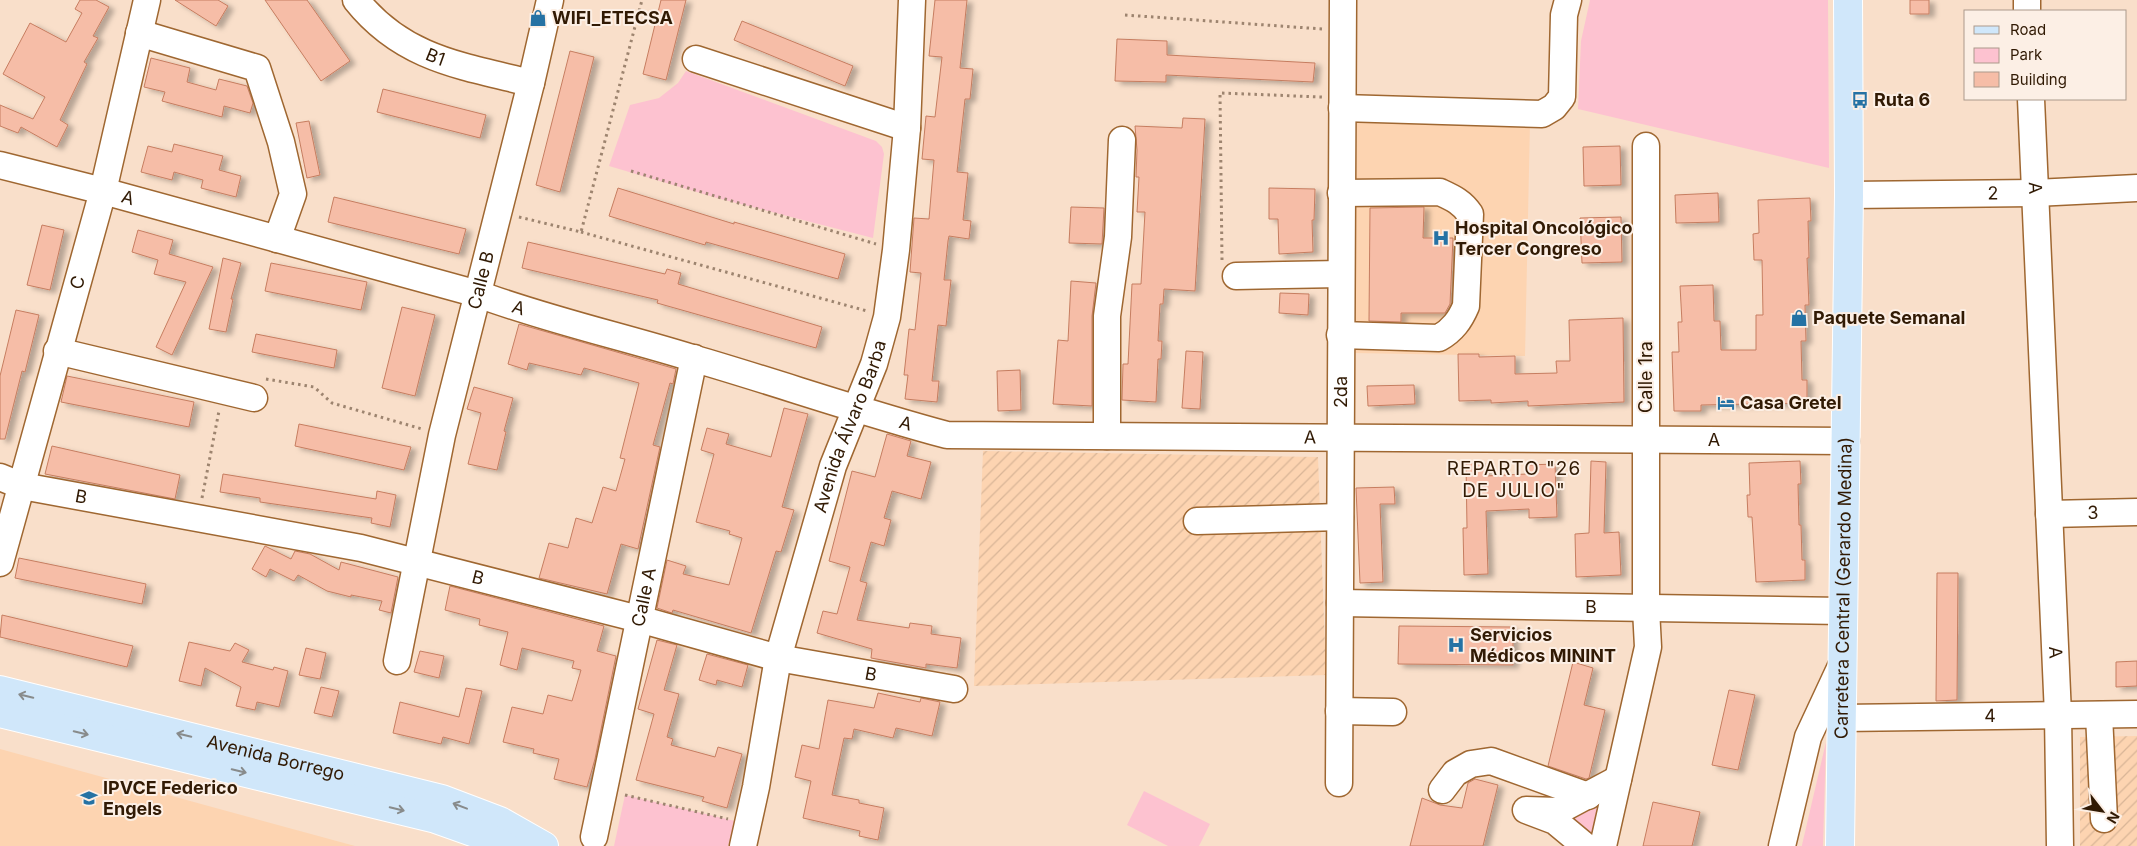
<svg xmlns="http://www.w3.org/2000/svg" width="2137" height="846" font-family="Inter,sans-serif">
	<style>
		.built { fill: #fdd4b1 }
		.industrial { fill: url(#industrial-furrows) }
		.green { fill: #fdc2d0 }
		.building { fill: #f6bda7; stroke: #c67d60; filter: url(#shadow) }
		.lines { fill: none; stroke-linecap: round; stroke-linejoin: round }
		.minor-casing { stroke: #9f6731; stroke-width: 29 }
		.major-casing { stroke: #fff; stroke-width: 30 }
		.path { stroke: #9d846f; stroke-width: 3; stroke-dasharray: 2.5 4; stroke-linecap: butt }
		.minor { stroke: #fff; stroke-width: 26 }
		.major { stroke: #d0e7fa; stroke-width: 28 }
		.oneway { stroke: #888b8b }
		.labels { text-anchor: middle; stroke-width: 4; stroke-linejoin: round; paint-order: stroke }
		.poi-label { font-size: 18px; font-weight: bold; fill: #311a04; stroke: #fcefe5; text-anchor: start }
		.street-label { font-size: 18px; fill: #311a04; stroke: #fcefe5 }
		.neighbourhood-label { font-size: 19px; letter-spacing: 1px; fill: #311a04; stroke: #fcefe5 }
	</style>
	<defs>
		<pattern id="industrial-furrows" width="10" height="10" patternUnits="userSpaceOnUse" patternTransform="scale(1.25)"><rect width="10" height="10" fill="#fdd4b1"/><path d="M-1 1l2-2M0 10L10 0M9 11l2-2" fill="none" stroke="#d9b597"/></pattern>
		<filter id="shadow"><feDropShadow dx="5.5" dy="3" stdDeviation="2.5" flood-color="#0004"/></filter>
	</defs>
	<rect width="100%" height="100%" fill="#f9dfca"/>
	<!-- built -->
	<path class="built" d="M1357,120L1530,123L1525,356L1353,353Z
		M0,749L355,846H0Z"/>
	<!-- industrial -->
	<path class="industrial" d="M983,451L1318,457L1326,675L974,686Z
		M2137,736V846H2080V737Z"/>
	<!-- green -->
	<path class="green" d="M1590,0H1828L1829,168L1578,109L1581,41Z
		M686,71L876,141L882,147L884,154L873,238L717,198L609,166L630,105L659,98L678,83Z
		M1826,742L1823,846H1802V845Z
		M1144,791L1210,824L1199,846H1168L1127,825Z
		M625,795L735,821L728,846H614Z
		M1606,803L1595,844L1569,820Z"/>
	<!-- building -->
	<path class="building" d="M80,0H96L109,7L93,36L98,38L84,62L87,64L60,120L68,125L57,147L21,127L18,133L0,126V105L33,119L45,97L3,74L30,23L66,42L82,13L75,9Z
		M175,0H218L228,6L216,26Z
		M265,0H307L350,61L321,81Z
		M661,0H686L666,80L643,74Z
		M935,0H967L960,68L973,69L970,99H965L957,172L968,173L963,220L971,221L969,239L949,236L948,241L944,280H951L946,326L938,325L932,381H939L937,402L905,399L908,375H904L909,329L915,330L921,273L910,272L914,218L929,219L934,160L922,159L926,116L935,117L942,57L929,56Z
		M1910,0H1929V14H1910Z
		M742,21L853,66L845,86L734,40Z
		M1117,39L1167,41V55L1315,63L1313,82L1166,75V82L1115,81Z
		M570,51L594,57L560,192L536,185Z
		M151,58L190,68L187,82L216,90L219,79L247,86L253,103L250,113L224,106L222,117L162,101L165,92L144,87Z
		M383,89L486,115L480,138L377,112Z
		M1183,118L1205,119L1195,291L1164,289L1163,304H1160L1158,341H1162L1161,359H1158L1156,402L1122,400L1123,364H1128L1132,284H1141L1145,212H1137L1139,177H1136L1137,150L1135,126L1182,128Z
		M309,121L320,175L307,178L296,123Z
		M174,144L223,156L219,170L241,176L236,197L201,188L203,180L174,172L172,180L141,172L148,146L172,152Z
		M1620,146L1621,185L1584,186L1583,147Z
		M618,188L734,224V222L845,254L838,279L706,242L705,245L609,216Z
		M1269,188L1315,189L1314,220H1312L1313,252L1279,254L1278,219H1269Z
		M1718,193L1719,222L1676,223L1675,195Z
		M334,197L466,229L459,254L328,222Z
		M1810,198L1811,221H1808L1809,258H1807L1809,305H1805L1806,341H1801L1802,380H1807V403L1701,405V411H1674L1672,352H1679L1678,322H1682L1680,286L1713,285L1714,321H1720L1721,350H1756V315H1763L1762,260H1754L1753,234L1759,233L1758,200Z
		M1071,207L1104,208L1102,244L1069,243Z
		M1424,207L1423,238H1453L1450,304L1445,313H1401V322L1369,321L1370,208Z
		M1621,217L1622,262L1582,263L1580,218Z
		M42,225L64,230L50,290L27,285Z
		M138,230L173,240L169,254L213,267L172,355L156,347L186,282L154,274L158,260L132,252Z
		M528,242L665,274L667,269L681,273L678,284L822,327L816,348L657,303L658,300L522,268Z
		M223,258L241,263L231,299H233L226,332L209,329Z
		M271,263L367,282L361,310L265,291Z
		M1071,281L1096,283L1092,316V406L1053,404L1058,340L1068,341Z
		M1280,293L1309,294L1308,315L1279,313Z
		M402,307L435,315L415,396L382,388Z
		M16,310L39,315L25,372L22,371L5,439H0V376Z
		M1623,318L1624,402L1528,406V401L1491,403V400L1459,401L1458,354H1479V357L1515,356V374L1557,373L1556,361H1570L1569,320Z
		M519,324L676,369L673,384L670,383L653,445L660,447L638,549L621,544L607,594L539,578L549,543L568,548L576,518L592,523L603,487L616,491L625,459L620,458L639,383L584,368L581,375L529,363L527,370L508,364Z
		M256,334L337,350L334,368L252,352Z
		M1186,351L1203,352L1200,409L1182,408Z
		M1020,370L1021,410L998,411L997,371Z
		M67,376L194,402L189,427L61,402Z
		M1414,385L1415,404L1368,406L1367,386Z
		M474,387L513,398L504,431L506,432L497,470L468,464L481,413L467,409Z
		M784,408L808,414L782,507L794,510L781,552L776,551L751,633L673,610L672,613L657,608L667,560L686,566L683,574L729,585L742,538L729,534L730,531L696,522L714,454L701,450L707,428L729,434L726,444L771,457Z
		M299,424L411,447L404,470L295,446Z
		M887,434L911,441L907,456L931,462L921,499L892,491L884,518L891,520L884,546L871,542L860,581L867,583L857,620L909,628L910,623L932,626L931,634L961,638L957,668L926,664V668L871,658L872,649L817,633L823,611L837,614L850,567L829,561L852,471L875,477Z
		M52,446L180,475L175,499L45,474Z
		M1591,461L1606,462L1604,533L1619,532L1621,575L1576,577L1575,534L1589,533Z
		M1800,461L1801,484H1798L1799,525H1801L1802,560H1805V580L1756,582L1752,517H1748L1747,495H1750L1749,463Z
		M1485,463V476L1527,474V465L1555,464L1557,517L1529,518V509L1486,511L1488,574L1464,575L1463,528H1467L1466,464Z
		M223,474L376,499L377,491L396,495L390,527L371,523L372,518L260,502V498L220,492Z
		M1394,487L1395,504H1380L1383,582L1360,583L1356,488Z
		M265,546L291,559L295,551L310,554L339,570L341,562L398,577L391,613L379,610L382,601L351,595V597L327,591L298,575L294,581L270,569L266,577L252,569Z
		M19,558L146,584L142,604L15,578Z
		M1937,573H1958L1957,700L1936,701Z
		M450,586L604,626L597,651L616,656L595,759L587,787L554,779L559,759L533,753L534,749L503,742L512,707L543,714L548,695L572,701L581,670L572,668L574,661L522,648L517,670L500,665L508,632L479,625L480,619L445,610Z
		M2,615L133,646L127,667L0,637Z
		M1399,626L1513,627V665L1398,664Z
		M657,640L677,645L664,690L679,694L667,737L673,739L671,745L715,757L718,747L742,754L727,808L702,801L704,797L636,780L654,714L638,709Z
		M189,642L230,651L235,643L249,650L242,662L273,670L274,667L288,671L279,707L257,702L255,710L236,706L241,687L205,668L201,686L179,681Z
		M306,648L326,653L320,679L299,675Z
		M420,651L444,656L439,678L414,672Z
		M707,654L748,665L742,687L717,680L716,685L699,680Z
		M2137,661V686L2116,687V662Z
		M1573,662L1593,668L1584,705L1605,710L1589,778L1586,779L1548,766Z
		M321,687L339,691L332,717L314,713Z
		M466,688L482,691L469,744L443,737L441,744L393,733L400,702L459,717Z
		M1729,690L1755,695L1738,770L1712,765Z
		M878,693L920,702L921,698L940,702L932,736L896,728L893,738L854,729L852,739L844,738L832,795L859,800V803L884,808L878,840L859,836L860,831L803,818L811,781L795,777L802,745L819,749L828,700L874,708Z
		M1475,779L1498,785L1483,846H1410L1422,798L1440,805L1462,808L1468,783Z
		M1653,802L1700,812L1692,846H1643Z"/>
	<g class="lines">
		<!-- minor casing -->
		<g class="minor-casing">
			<g id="minor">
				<path id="s1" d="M356,0C403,59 462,66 531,83"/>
				<path d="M2027,0V11"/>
				<path d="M139,33L257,68L281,142L293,194L277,239"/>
				<path d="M696,59L907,128"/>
				<path id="s2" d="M2031,99L2058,715L2060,846"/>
				<path d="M1342,108L1542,114L1554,107L1562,97L1564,15L1568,0"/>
				<path id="s3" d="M0,165L103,191L478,294C548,320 621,336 692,358C778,383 861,412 947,435L1846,441"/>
				<path id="s4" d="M1849,195L2035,193L2137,188"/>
				<path d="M1236,276L1341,274"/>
				<path d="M1340,335L1439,338C1453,330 1460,320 1466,306L1470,214C1462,202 1453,198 1440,192L1341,193"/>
				<path d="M57,351L254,398"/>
				<path d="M1107,436V316L1118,237L1122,140"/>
				<path id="s5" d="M0,477L22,486L361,548L639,619L778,658L954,689"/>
				<path id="s6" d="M2049,514L2137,512"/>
				<path d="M1197,521L1340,517"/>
				<path id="s7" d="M0,563L103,191L147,0"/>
				<path id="s8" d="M1340,603L1843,611"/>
				<path id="s9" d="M397,661L442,435L531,83L550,0"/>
				<path d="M1339,711L1393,712"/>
				<path d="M2099,715L2104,819"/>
				<path id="s10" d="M1842,718L2137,714"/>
				<path id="s11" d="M1339,783L1343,0"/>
				<path d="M1442,790L1455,773L1471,764L1491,761L1588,796"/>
				<path id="s12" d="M594,837L694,358"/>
				<path id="s13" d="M743,846L756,787L778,658L833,466L874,364L887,317L896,250L907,128L912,0"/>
				<path d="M1585,846L1555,821L1526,810L1558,811L1618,779"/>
				<path d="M1603,846L1648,647L1646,609V146"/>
				<path d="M1782,846L1808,737L1842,664"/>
			</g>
		</g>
		<!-- major casing -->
		<g class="major-casing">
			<g id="major">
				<path id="s14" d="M0,690L442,799L500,821L544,846"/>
				<path d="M0,713L436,819L492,839L505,846"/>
				<path id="s15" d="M1840,846L1849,195L1848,0"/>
			</g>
		</g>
		<!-- path -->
		<path class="path" d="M1125,15L1322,29
			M631,171L876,244
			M519,217L581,232L642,0
			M581,232L867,311
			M1222,260L1220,93L1322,97
			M266,379L314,387L332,403L422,429
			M202,498L219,411
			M625,795L728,819"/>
		<!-- minor -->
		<use href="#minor" class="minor"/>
		<!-- major -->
		<use href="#major" class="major"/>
	</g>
	<!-- one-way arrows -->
	<defs><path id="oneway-shaft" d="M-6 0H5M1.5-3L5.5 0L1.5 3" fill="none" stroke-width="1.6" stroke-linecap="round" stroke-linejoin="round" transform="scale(1.25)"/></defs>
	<g class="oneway">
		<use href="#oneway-shaft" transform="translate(26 696) rotate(-166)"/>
		<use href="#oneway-shaft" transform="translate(81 733) rotate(14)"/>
		<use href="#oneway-shaft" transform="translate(184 735) rotate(-166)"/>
		<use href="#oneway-shaft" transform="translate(239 771) rotate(14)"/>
		<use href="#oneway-shaft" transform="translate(460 806) rotate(-159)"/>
		<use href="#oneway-shaft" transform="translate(397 809) rotate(14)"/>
	</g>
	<!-- icons -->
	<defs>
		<g id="shop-bare" transform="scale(1.35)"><path d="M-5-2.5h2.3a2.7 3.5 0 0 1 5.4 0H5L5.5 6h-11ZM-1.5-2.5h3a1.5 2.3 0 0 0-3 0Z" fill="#2572a4" stroke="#fcefe5" stroke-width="2.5" paint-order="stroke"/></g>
		<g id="bus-bare" transform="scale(1.35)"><path d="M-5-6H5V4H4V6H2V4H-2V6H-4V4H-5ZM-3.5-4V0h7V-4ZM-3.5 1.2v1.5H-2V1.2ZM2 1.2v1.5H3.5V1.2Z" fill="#2572a4" stroke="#fcefe5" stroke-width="2.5" paint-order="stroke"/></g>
		<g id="hospital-bare" transform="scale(1.35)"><path d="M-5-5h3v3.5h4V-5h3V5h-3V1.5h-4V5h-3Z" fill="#2572a4" stroke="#fcefe5" stroke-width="2.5" paint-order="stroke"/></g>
		<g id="hotel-bare" transform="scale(1.35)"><path d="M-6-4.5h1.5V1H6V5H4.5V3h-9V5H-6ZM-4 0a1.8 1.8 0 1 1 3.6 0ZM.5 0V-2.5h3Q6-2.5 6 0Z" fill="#2572a4" stroke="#fcefe5" stroke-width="2.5" paint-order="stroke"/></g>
		<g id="school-bare" transform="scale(1.35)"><path d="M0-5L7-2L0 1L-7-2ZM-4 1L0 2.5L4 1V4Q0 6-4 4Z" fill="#2572a4" stroke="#fcefe5" stroke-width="2.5" paint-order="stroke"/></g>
	</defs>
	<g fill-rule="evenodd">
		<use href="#shop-bare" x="538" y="18"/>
		<use href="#bus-bare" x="1860" y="100"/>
		<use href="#hospital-bare" x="1441" y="238"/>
		<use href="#shop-bare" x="1799" y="318"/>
		<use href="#hotel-bare" x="1726" y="403"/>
		<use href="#hospital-bare" x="1456" y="645"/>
		<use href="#school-bare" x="89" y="798"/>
	</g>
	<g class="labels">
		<!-- poi labels -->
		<g class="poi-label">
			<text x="552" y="24">WIFI_ETECSA</text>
			<text x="1874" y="106">Ruta 6</text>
			<text x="1455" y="234">Hospital Oncológico<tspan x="1455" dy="21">Tercer Congreso</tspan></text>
			<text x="1813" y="324">Paquete Semanal</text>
			<text x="1740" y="409">Casa Gretel</text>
			<text x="1470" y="641">Servicios<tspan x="1470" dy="21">Médicos MININT</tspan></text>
			<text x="103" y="794">IPVCE Federico<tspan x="103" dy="21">Engels</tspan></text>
		</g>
		<!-- street labels -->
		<g class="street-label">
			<text dy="6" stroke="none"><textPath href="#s1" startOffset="99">B1</textPath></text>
			<text dy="6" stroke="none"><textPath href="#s2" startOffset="89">A</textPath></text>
			<text dy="6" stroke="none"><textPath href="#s4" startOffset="144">2</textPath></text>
			<text dy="6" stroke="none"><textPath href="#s3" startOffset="132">A</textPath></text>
			<text dy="6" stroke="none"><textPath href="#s9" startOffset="390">Calle B</textPath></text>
			<text dy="6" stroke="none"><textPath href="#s7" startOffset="291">C</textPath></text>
			<text dy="6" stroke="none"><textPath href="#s3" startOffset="538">A</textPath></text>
			<text transform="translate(1646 377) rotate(-90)" y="6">Calle 1ra</text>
			<text dy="6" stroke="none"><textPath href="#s11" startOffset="391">2da</textPath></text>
			<text dy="6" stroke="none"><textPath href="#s3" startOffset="942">A</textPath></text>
			<text dy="6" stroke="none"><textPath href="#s13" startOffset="434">Avenida Álvaro Barba</textPath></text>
			<text dy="6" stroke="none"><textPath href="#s3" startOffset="1348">A</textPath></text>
			<text dy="6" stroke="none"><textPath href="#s3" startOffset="1752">A</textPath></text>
			<text dy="6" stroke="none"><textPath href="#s5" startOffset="84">B</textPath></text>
			<text dy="6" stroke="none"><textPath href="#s6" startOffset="44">3</textPath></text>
			<text dy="6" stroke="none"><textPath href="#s5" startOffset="489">B</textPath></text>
			<text dy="6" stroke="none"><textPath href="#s15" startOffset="258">Carretera Central (Gerardo Medina)</textPath></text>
			<text dy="6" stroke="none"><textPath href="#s12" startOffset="245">Calle A</textPath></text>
			<text dy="6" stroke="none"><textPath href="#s8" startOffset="251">B</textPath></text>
			<text dy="6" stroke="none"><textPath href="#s2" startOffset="554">A</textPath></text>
			<text dy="6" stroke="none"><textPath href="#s5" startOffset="894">B</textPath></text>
			<text dy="6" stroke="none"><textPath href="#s10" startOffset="148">4</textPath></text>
			<text dy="6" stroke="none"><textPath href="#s14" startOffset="284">Avenida Borrego</textPath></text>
		</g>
		<!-- neighbourhood labels -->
		<g class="neighbourhood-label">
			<text x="1514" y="475">REPARTO "26<tspan x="1514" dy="22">DE JULIO"</tspan></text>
		</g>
	</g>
	<!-- legend -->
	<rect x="1964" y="10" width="162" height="90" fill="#fcefe5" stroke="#ab9a8b"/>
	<rect x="1974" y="26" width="25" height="8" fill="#d0e7fa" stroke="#ab9a8b"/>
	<text x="2010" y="35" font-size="15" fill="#311a04">Road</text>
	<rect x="1974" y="48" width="25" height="15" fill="#fdc2d0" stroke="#ab9a8b"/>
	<text x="2010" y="60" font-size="15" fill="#311a04">Park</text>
	<rect x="1974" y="72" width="25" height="15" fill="#f6bda7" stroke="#ab9a8b"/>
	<text x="2010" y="85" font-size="15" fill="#311a04">Building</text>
	<!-- north arrow -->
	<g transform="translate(2102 811) rotate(121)" stroke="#fcefe5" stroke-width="4" paint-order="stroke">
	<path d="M0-4L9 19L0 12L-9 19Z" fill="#311a04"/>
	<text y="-8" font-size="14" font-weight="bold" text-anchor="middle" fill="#311a04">N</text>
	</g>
</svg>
